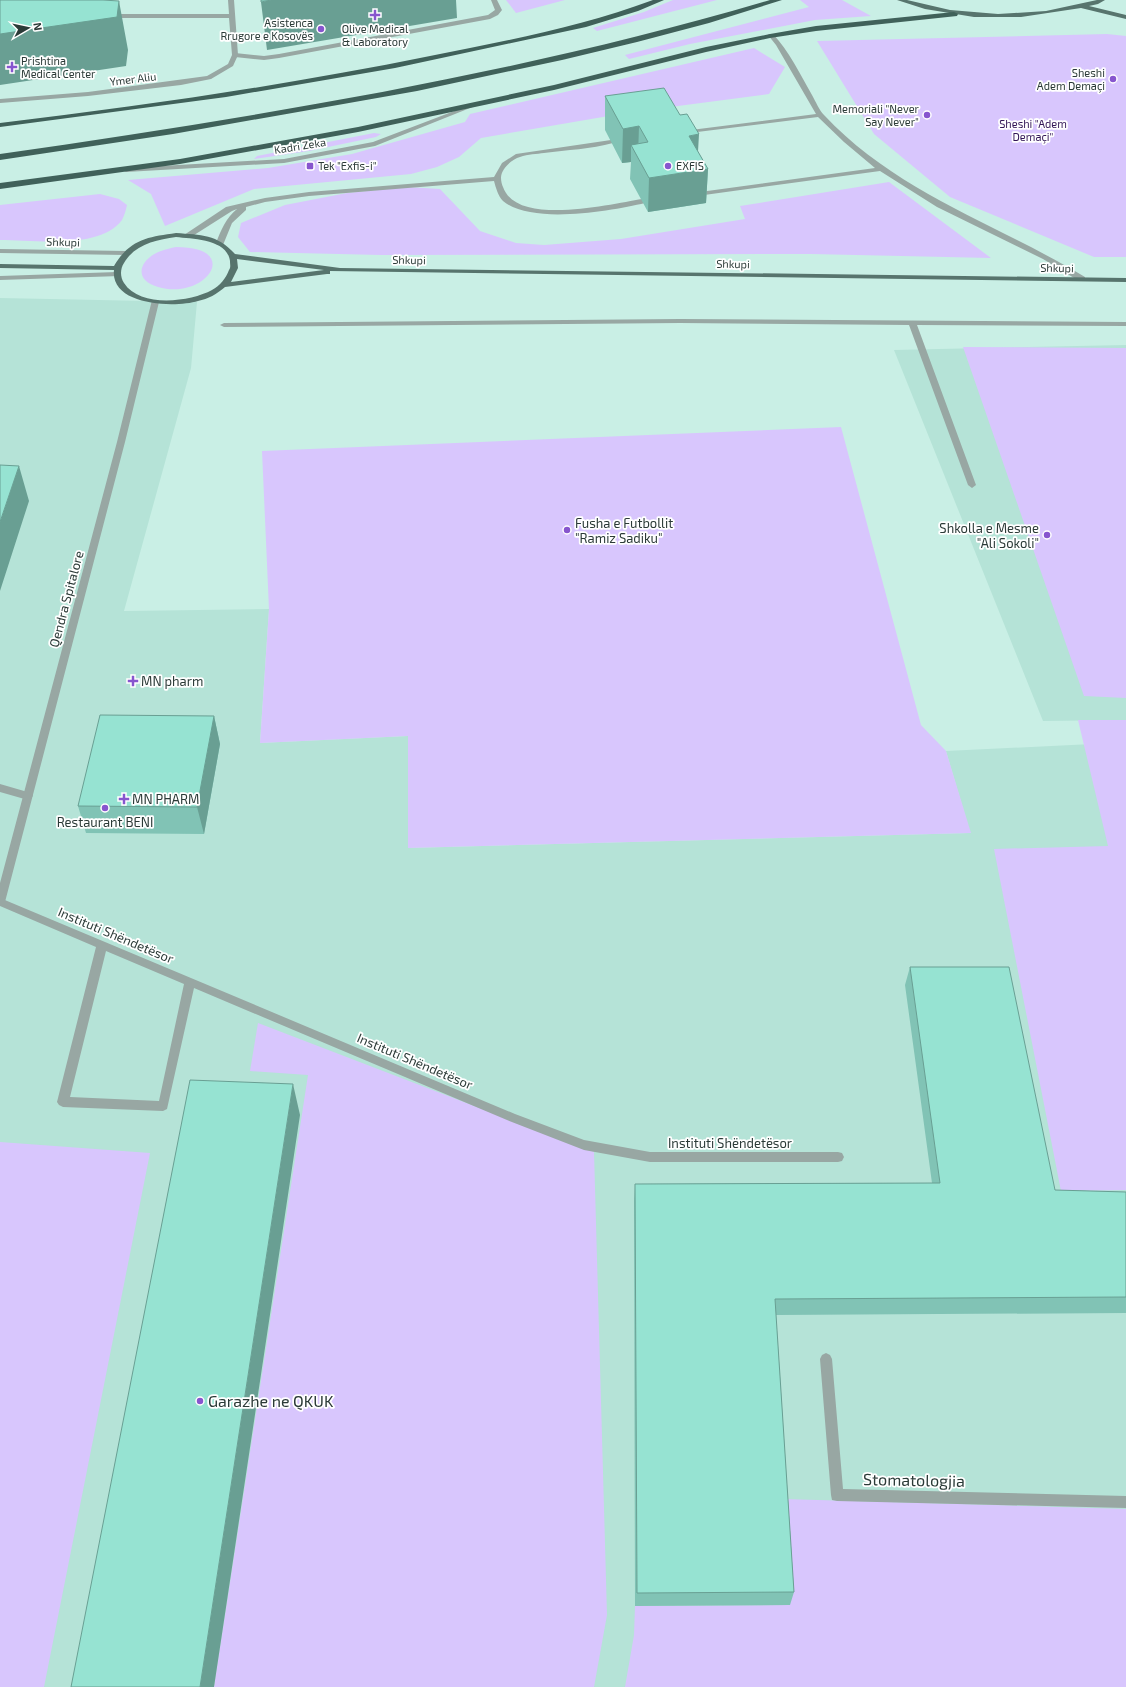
<svg xmlns="http://www.w3.org/2000/svg" width="1126" height="1687" font-family="'Exo 2',sans-serif">
	<style>
		.built { fill: #b5e3d7 }
		.green { fill: #d8c6fd }
		.lines { fill: none; stroke-linecap: round; stroke-linejoin: round }
		.lane { fill: #98a7a3; fill-rule: evenodd }
		.street { fill: #98a7a3; fill-rule: evenodd }
		.primary { fill: #57746d; fill-rule: evenodd }
		.highway { fill: #40615a; fill-rule: evenodd }
		.wall { fill: #81c3b5 }
		.shaded-wall { fill: #699f93 }
		.building { fill: #96e3d2; stroke: #699f93 }
		.poi-dot { fill: #8755ce; stroke: #fff; stroke-width: 1.5 }
		.labels { text-anchor: middle; stroke-width: 3.5; stroke-linejoin: round; paint-order: stroke }
		.far-poi-label { font-size: 11px; fill: #2b3a37; stroke: #fff; text-anchor: end }
		.far-street-label { font-size: 11px; fill: #2b3a37; stroke: #fff }
		.far-park-label { font-size: 11px; fill: #331657; stroke: #fff }
		.poi-label { font-size: 13px; fill: #2b3a37; stroke: #fff; text-anchor: start }
		.street-label { font-size: 13px; fill: #2b3a37; stroke: #fff }
		.near-poi-label { font-size: 16px; fill: #2b3a37; stroke: #fff; text-anchor: start }
		.near-street-label { font-size: 16px; fill: #2b3a37; stroke: #fff }
	</style>
	<rect width="100%" height="100%" fill="#c9efe5"/>
	<!-- built -->
	<path class="built" d="M0,298L197,302L191,368L124,611L269,609L260,743L408,736V848L970,833L946,751L1092,744L1126,797V1687H0Z
		M1126,345V720L1043,721L894,350Z"/>
	<!-- green -->
	<path class="green" d="M506,0H565L516,13Z
		M673,0H717L597,31L593,28L644,12Z
		M800,0H842L871,16L815,20L690,44L629,59L625,55L809,7Z
		M1107,34L1126,36V257H1094L950,197L874,134L817,41Z
		M754,48L785,67L769,94L632,112L481,138L459,157L437,167L411,174L254,189L165,226L151,194L128,180L268,168L352,154L465,122L470,114Z
		M374,133L381,134L376,137L309,151L254,159L257,156Z
		M889,182L991,258L811,254L381,255L250,252L238,237L241,223L285,205L347,193L407,187L440,189L480,231L516,243L544,245L621,239L745,219L740,206Z
		M100,194L119,199L127,205C126,210 124,216 122,220C100,250 33,240 0,240V205Z
		M176,247C244,247 205,301 158,287C131,279 141,258 161,251C166,249 171,248 176,247Z
		M963,347L1126,348V698L1084,696Z
		M841,427L921,725L946,751L971,833L408,848V736L260,743L269,609L262,451Z
		M1078,720H1126V1190L1061,1191L994,849L1108,846Z
		M258,1023L594,1152L607,1615L594,1687H214L308,1075L250,1071Z
		M0,1142L150,1153L44,1687H0Z
		M783,1499L1126,1509V1687H625L634,1635L635,1606L790,1605Z"/>
	<g class="lines">
		<!-- lane -->
		<path class="lane" d="M491,0H497L502,10L498,15L490,19L279,58L264,60L235,57L232,55L235,53L264,56L279,54L488,15L495,10Z
			M769,34H773C789,51 800,74 812,95C816,102 819,110 824,115C897,193 997,224 1085,277V281H1079L1043,259L937,207L880,171L697,196L696,194L700,192L875,168L844,142L818,117L681,134L680,133L683,131L816,114L776,45L768,35Z
			M470,105L475,106L375,146L284,163L126,172L122,170L126,168L284,159L373,142Z
			M611,140L614,142L613,143C591,149 567,150 544,153C537,154 528,154 520,157C512,159 501,169 501,178C501,181 502,185 503,187C517,227 611,204 642,199H645V203C611,211 531,225 503,201C498,196 496,188 494,181L309,196L265,202L246,207V210L232,223L223,245H217L216,243C221,230 226,218 237,209L232,211L191,237L184,235L226,207L265,198L309,192L494,177L502,163L516,154Z
			M680,319L1126,322V326L917,325L976,485L972,488L968,485L909,325L680,323L224,327L220,325L224,323Z
			M0,784L31,793L33,796L28,800L0,792Z
			M0,898L515,1114L584,1140L650,1152H838L842,1153L844,1157L842,1161L838,1162H650L584,1150L507,1120L194,988L167,1109L163,1111L63,1107L59,1105L57,1102L96,947L0,906ZM106,951L184,984L159,1101L70,1097Z
			M826,1353L830,1355L832,1359L843,1489L1126,1496V1508L837,1501L832,1500L831,1495L820,1359L822,1355Z"/>
		<!-- street -->
		<path class="street" d="M228,0H234L238,55L233,66L211,79L181,85L88,96L0,103V99L88,92L207,76L228,64L232,55L229,18H108L105,16L108,14H229Z
			M0,249L126,251L130,253L126,255L0,253Z
			M117,272L121,274L120,276L0,280V276Z
			M152,300H158L159,302L125,442L5,902L4,905L0,906V883L117,442Z"/>
		<!-- primary -->
		<path class="primary" d="M897,0H907L950,10L998,14L1046,11L1097,0H1105L1098,4L1089,6L1126,15V19L1081,8L1021,17H974L925,9Z
			M176,233C201,235 217,234 235,254L340,268L1126,278V282L330,271V274H327L225,287C217,294 208,299 198,301C175,308 110,306 114,270L0,268V264L114,266C130,239 148,237 176,233ZM176,237C193,239 227,239 230,261C230,265 231,267 229,270C226,278 220,286 212,290C190,302 140,308 124,283C120,277 120,269 124,263C135,244 156,240 176,237ZM237,259L324,270L231,282L238,268Z"/>
		<!-- highway -->
		<path class="highway" d="M653,0H664L638,11L586,27L395,68L226,97L0,127V123C144,106 287,85 430,56C505,41 581,27 653,0Z
			M770,0H782L709,23L637,42L562,60L417,91L173,134L0,160V154C261,116 516,75 770,0Z
			M954,12L958,14L957,16L816,31L770,38L706,52L554,90L358,132L180,164L0,189V183L180,159L358,127L554,85L706,47L770,34L816,26Z"/>
	</g>
	<!-- wall -->
	<path class="wall" d="M605,96L680,115L698,152L708,169L706,203L648,212L630,179L631,162L622,163L605,130Z
		M214,716L220,744L204,834L86,833L78,806Z
		M910,967L1055,1190L1126,1192V1313L776,1315L794,1592L790,1605L635,1606L634,1201L635,1184L932,1183L905,985Z"/>
	<!-- shaded-wall -->
	<path class="shaded-wall" d="M271,0H456L457,18L267,50L261,2Z
		M119,1L128,50L126,66L0,85V34Z
		M639,126L638,157L631,145V162L622,163L623,129Z
		M699,134L697,169L689,136Z
		M708,169L706,203L648,212L649,178Z
		M19,466L29,501L0,591V522Z
		M214,716L220,744L204,834L197,807Z
		M293,1084L300,1115L214,1687H200Z"/>
	<!-- building -->
	<path class="building" d="M0,0H103L119,1L117,17L0,34Z
		M261,0H271L261,2Z
		M664,88L680,115L687,114L699,134L689,136L708,169L649,178L631,145L648,142L639,126L623,129L605,96Z
		M0,465L19,466L0,522Z
		M100,715L214,716L197,807L78,806Z
		M910,967H1009L1055,1190L1126,1192V1297L775,1299L794,1592L637,1593L635,1184L940,1183Z
		M190,1080L293,1084L200,1687H71Z"/>
	<!-- markers -->
	<g class="poi-dot">
		<path d="M373 9h4v4h4v4h-4v4h-4v-4h-4v-4h4z"/>
		<circle cx="321" cy="29" r="4"/>
		<path d="M10 61h4v4h4v4h-4v4h-4v-4h-4v-4h4z"/>
		<circle cx="1113" cy="79" r="4"/>
		<circle cx="927" cy="115" r="4"/>
		<rect x="306" y="162" width="8" height="8" rx="2"/>
		<circle cx="668" cy="166" r="4"/>
		<circle cx="567" cy="530" r="4"/>
		<circle cx="1047" cy="535" r="4"/>
		<path d="M131 675h4v4h4v4h-4v4h-4v-4h-4v-4h4z"/>
		<path d="M122 793h4v4h4v4h-4v4h-4v-4h-4v-4h4z"/>
		<circle cx="105" cy="808" r="4"/>
		<circle cx="200" cy="1401" r="4"/>
	</g>
	<g class="labels">
		<!-- far-poi labels -->
		<g class="far-poi-label">
			<text x="313" y="27">Asistenca<tspan x="313" dy="13">Rrugore e Kosovës</tspan></text>
			<text x="375" y="33" text-anchor="middle">Olive Medical<tspan x="375" dy="13">&amp; Laboratory</tspan></text>
			<text x="21" y="65" text-anchor="start">Prishtina<tspan x="21" dy="13">Medical Center</tspan></text>
			<text x="1105" y="77">Sheshi<tspan x="1105" dy="13">Adem Demaçi</tspan></text>
			<text x="919" y="113">Memoriali "Never<tspan x="919" dy="13">Say Never"</tspan></text>
			<text x="318" y="170" text-anchor="start">Tek "Exfis-i"</text>
			<text x="676" y="170" text-anchor="start">EXFIS</text>
		</g>
		<!-- far-street labels -->
		<g class="far-street-label">
			<text transform="translate(133 79) rotate(-7)" y="4">Ymer Aliu</text>
			<text transform="translate(300 146) rotate(-9)" y="4">Kadri Zeka</text>
			<text transform="translate(63 242) rotate(2)" y="4">Shkupi</text>
			<text transform="translate(409 260) rotate(1)" y="4">Shkupi</text>
			<text transform="translate(733 264) rotate(1)" y="4">Shkupi</text>
			<text transform="translate(1057 268) rotate(1)" y="4">Shkupi</text>
		</g>
		<!-- far-park labels -->
		<g class="far-park-label">
			<text x="1033" y="128">Sheshi "Adem<tspan x="1033" dy="13">Demaçi"</tspan></text>
		</g>
		<!-- poi labels -->
		<g class="poi-label">
			<text x="575" y="528">Fusha e Futbollit<tspan x="575" dy="15">"Ramiz Sadiku"</tspan></text>
			<text x="1039" y="533" text-anchor="end">Shkolla e Mesme<tspan x="1039" dy="15">"Ali Sokoli"</tspan></text>
			<text x="141" y="686">MN pharm</text>
			<text x="132" y="804">MN PHARM</text>
			<text x="105" y="827" text-anchor="middle">Restaurant BENI</text>
		</g>
		<!-- street labels -->
		<g class="street-label">
			<text transform="translate(66 599) rotate(-75)" y="5">Qendra Spitalore</text>
			<text transform="translate(116 935) rotate(23)" y="5">Instituti Shëndetësor</text>
			<text transform="translate(415 1061) rotate(23)" y="5">Instituti Shëndetësor</text>
			<text x="730" y="1148">Instituti Shëndetësor</text>
		</g>
		<!-- near-poi labels -->
		<g class="near-poi-label">
			<text x="208" y="1407">Garazhe ne QKUK</text>
		</g>
		<!-- near-street labels -->
		<g class="near-street-label">
			<text transform="translate(914 1480) rotate(1)" y="6">Stomatologjia</text>
		</g>
	</g>
	<!-- north arrow -->
	<g transform="translate(28 28) rotate(81)" stroke="#ffffff" stroke-width="3" paint-order="stroke">
	<path d="M0-3L7 15L0 10L-7 15Z" fill="#2b3a37"/>
	<text y="-6" font-size="11" font-weight="bold" text-anchor="middle" fill="#2b3a37">N</text>
	</g>
</svg>
